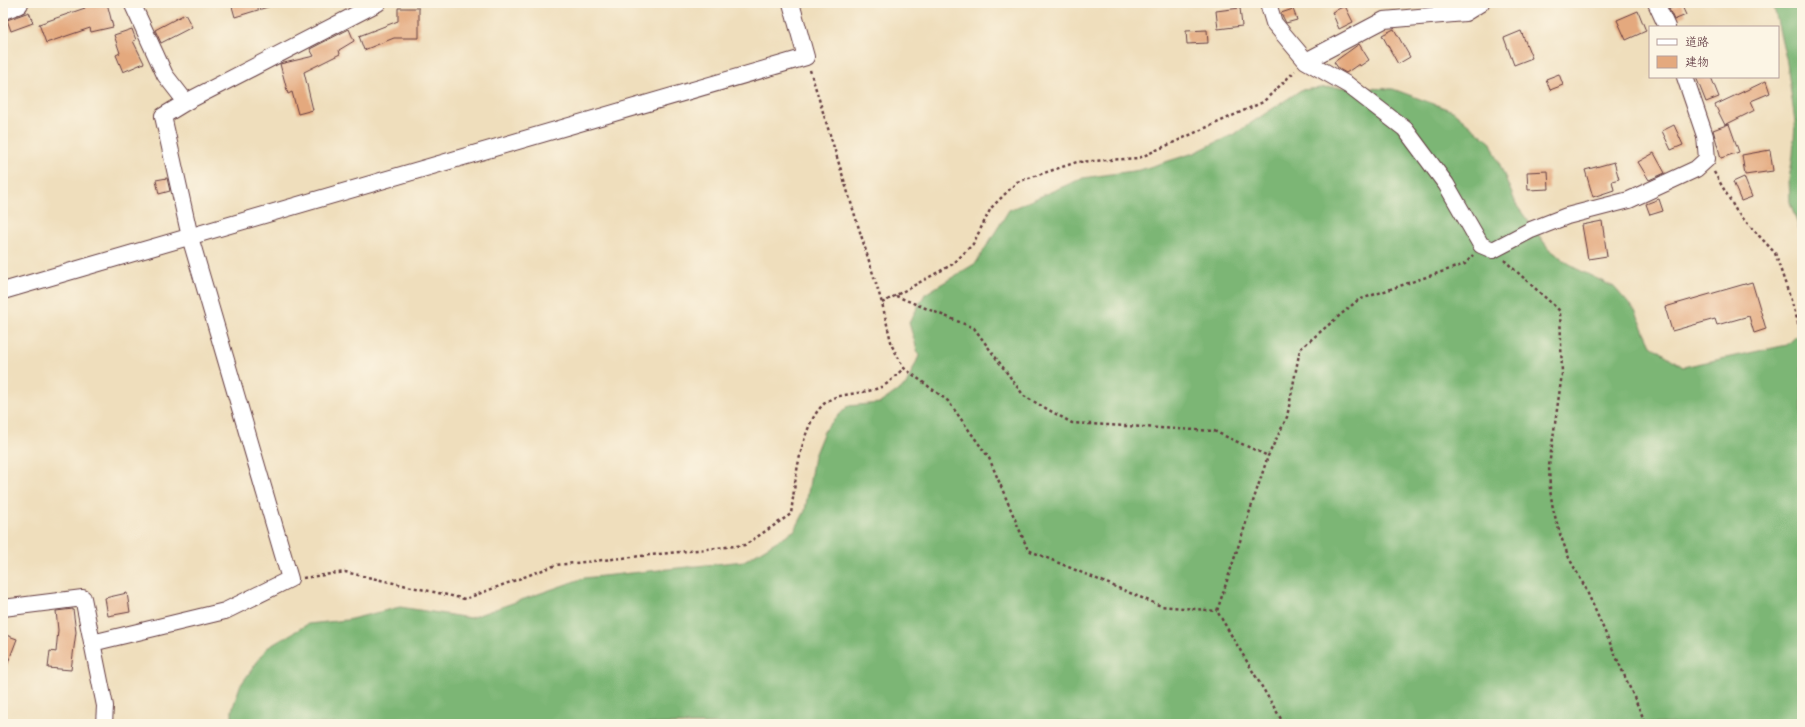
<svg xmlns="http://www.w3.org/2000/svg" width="1805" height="727" font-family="'Balsamiq Sans','Klee One',sans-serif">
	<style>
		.forest { fill: #7bb675; stroke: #626a50 }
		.building { fill: #e4a97e }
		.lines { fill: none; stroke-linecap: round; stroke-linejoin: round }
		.minor-casing { stroke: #633c41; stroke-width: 18 }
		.secondary-casing { stroke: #633c41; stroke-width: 24 }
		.path { stroke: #633c41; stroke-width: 2.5; stroke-dasharray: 3 3; stroke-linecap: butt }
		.minor { stroke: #fff; stroke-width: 16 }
		.secondary { stroke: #fff; stroke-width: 22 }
	</style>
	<rect width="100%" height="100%" fill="#fcf5e5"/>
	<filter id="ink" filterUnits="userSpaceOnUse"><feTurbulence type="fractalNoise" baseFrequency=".025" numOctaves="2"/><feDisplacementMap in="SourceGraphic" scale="8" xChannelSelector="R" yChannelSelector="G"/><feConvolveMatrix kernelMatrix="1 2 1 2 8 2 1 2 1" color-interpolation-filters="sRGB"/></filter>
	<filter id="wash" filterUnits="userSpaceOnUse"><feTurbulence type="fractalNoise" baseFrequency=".012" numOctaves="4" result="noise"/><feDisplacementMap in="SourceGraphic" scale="16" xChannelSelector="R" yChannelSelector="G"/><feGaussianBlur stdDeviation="0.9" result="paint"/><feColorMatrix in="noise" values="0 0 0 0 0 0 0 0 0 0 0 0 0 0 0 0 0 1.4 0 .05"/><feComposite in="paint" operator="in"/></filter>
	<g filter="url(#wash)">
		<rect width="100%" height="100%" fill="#efdebc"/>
		<!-- forest -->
		<path class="forest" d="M1773,3H1802V237L1790,202L1789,179L1793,155L1795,122L1787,63Z
			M1331,87L1393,89L1453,111L1491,143L1517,206L1549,249L1575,268L1614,287L1636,312L1651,345L1683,367L1787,345L1802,331V724H232V710L240,686L267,648L308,624L347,620L400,607L470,618L584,578L744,561L795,530L805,511L814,456L825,429L848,406L880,403L906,385L919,356L909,323L925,294L976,263L1009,210L1083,178L1140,170L1194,153L1236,133L1301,90Z"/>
		<g id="blocks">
			<!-- building -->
			<path class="building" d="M84,3H107L113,27L91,32L90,28L46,43L39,24L85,8Z
				M231,3H271V6L235,17Z
				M1681,4L1686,15L1674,20L1669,9Z
				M1345,6L1353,22L1339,29L1332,12Z
				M398,8H419V38H394L364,50L359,36L398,21Z
				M1240,8L1242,26L1218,29L1216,11Z
				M1293,9L1297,20L1286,23L1281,13Z
				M1638,11L1646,31L1626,40L1617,20Z
				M29,12L33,23L11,31L7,20Z
				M185,14L192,27L161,43L155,30Z
				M132,29L136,40L133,41L144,63L123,72L116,55L120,53L114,35Z
				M349,29L354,41L339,50L340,54L304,72L313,110L298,114L292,92L288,94L280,64L314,56L310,49Z
				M1394,29L1410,57L1398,64L1382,35Z
				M1207,30L1208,43L1187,44L1186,31Z
				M1521,31L1532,58L1514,65L1504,38Z
				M1359,44L1369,60L1360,66L1359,64L1346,73L1339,69L1334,62Z
				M1559,74L1563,85L1550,90L1546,79Z
				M1696,77H1711L1719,97L1706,102Z
				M1766,81L1770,93L1751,101L1755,110L1725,125L1715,105Z
				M1729,124L1739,152L1721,158L1713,130Z
				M1674,125L1683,145L1671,150L1662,131Z
				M1770,150L1773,171L1745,175L1742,155Z
				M1654,153L1665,173L1649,180L1638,162Z
				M1614,162L1619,179L1612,181L1614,190L1593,197L1585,170Z
				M1548,171L1549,189L1528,190L1527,172Z
				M1744,177L1752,197L1741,201L1733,182Z
				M167,178L170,191L159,194L156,180Z
				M1659,199L1663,211L1650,215L1646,204Z
				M1602,221L1607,256L1588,259L1582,225Z
				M1752,282L1766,329L1754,333L1749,316L1717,325L1715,319L1672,331L1665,307Z
				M127,593L130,612L108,616L105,598Z
				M73,609L76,632L71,670L48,668L50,651L56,652L58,630L56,611Z
				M3,634L17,639L4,673H3Z"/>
		</g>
	</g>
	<g filter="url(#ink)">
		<use href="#blocks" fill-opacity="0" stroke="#633c41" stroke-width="1"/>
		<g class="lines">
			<!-- minor casing -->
			<g class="minor-casing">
				<path id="minor" d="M132,3L165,75L186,102
					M1268,3L1274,23L1306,61L1348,85L1405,129L1446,184L1481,245L1493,250L1531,230L1567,216L1629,200L1696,169L1707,159L1705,136L1685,77
					M1656,3L1667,27
					M1306,61L1384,20L1465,13L1481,3
					M3,291L806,57L791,3
					M3,608L83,598L105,706L104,724
					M92,643L225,611L290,579L190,237L163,116L186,102L378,3"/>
			</g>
			<!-- secondary casing -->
			<g class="secondary-casing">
				<path id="secondary" d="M3,8L17,3"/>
			</g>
			<!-- path -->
			<path class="path" d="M810,70L882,303L892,346L904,368L948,401L989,458L1028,550L1161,606L1217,611
				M1714,172L1737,212L1775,253L1796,315L1802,340
				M1504,260L1560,311L1562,374L1549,466L1550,490L1553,509L1560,534L1569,558L1585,587L1646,724
				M896,296L974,328L1024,396L1072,423L1214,431L1268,456
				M882,303L953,264L973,244L991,208L1017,182L1077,162L1139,158L1263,102L1295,71
				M303,578L345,572L465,599L556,565L745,545L791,514C795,484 801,407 836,397C851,393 867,393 881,387C889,384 898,373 904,368
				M1284,724L1217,611L1268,456L1287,417L1300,349L1358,300L1465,264L1473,255"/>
			<!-- minor -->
			<use href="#minor" class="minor"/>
			<!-- secondary -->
			<use href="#secondary" class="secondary"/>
		</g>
	</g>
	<!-- margin -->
	<rect width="1805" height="727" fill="none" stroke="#fcf5e5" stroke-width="16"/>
	<!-- legend -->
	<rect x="1649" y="26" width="130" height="52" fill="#fcf5e5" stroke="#b59f9b"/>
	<rect x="1657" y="39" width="20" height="6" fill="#ffffff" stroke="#b59f9b"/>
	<text x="1685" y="46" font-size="12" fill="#4a1f2b">道路</text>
	<rect x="1657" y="56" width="20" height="12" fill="#e4a97e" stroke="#b59f9b"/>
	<text x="1685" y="66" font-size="12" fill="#4a1f2b">建物</text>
</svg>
